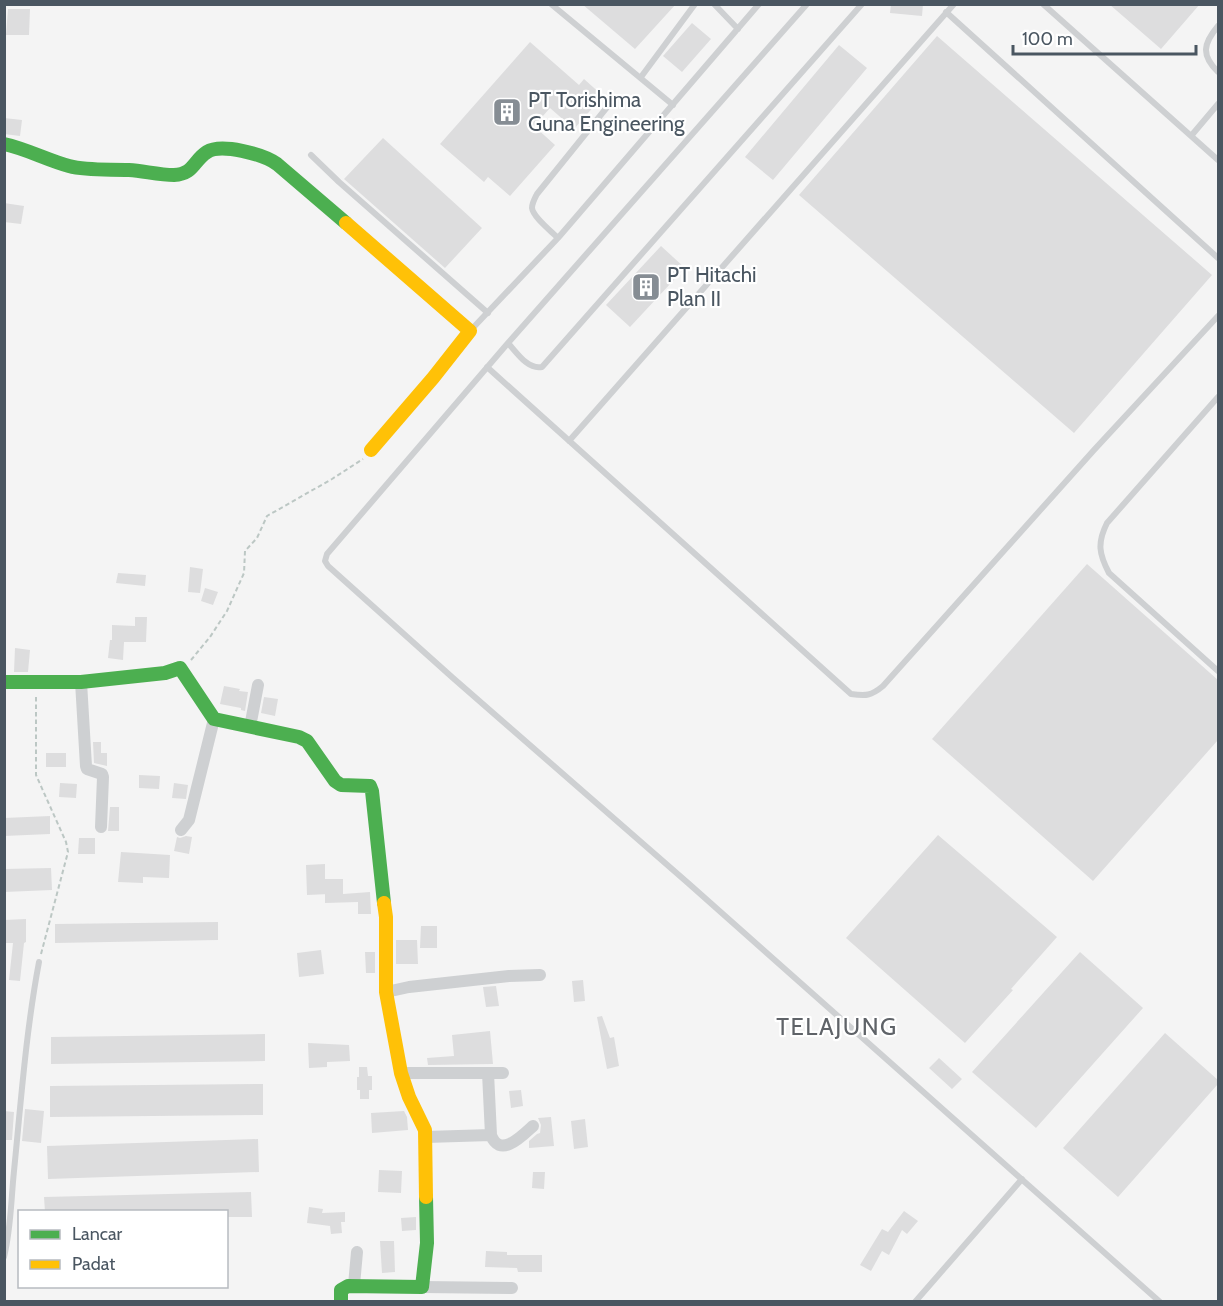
<svg xmlns="http://www.w3.org/2000/svg" width="1223" height="1306" font-family="Cabin,sans-serif">
	<style>
		.building { fill: #ddddde }
		.lines { fill: none; stroke-linecap: round; stroke-linejoin: round }
		.path { stroke: #bcc7c4; stroke-width: 2; stroke-dasharray: 4.5 3; stroke-linecap: butt }
		.lane { stroke: #ced0d2; stroke-width: 6 }
		.street { stroke: #ced0d2; stroke-width: 12 }
		.fast { stroke: #4caf50; stroke-width: 14 }
		.slow { stroke: #ffc107; stroke-width: 14 }
		.labels { text-anchor: middle; stroke-width: 4.5; stroke-linejoin: round; paint-order: stroke }
		.poi-label { font-size: 21px; fill: #4a5661; stroke: #fff; text-anchor: start }
		.quarter-label { font-size: 24px; letter-spacing: 1.5px; fill: #5f6368; stroke: #fff }
	</style>
	<rect width="100%" height="100%" fill="#f4f4f4"/>
	<!-- building -->
	<path class="building" d="M582,4H676L635,49Z
		M891,4H923L922,16L890,13Z
		M1109,4H1200L1161,49Z
		M8,9H30L29,35H6Z
		M692,23L711,39L682,72L663,56Z
		M937,36L1212,275L1074,433L799,195Z
		M530,42L579,85L584,79L603,96L574,129L550,108L534,126L555,145L510,196L488,177L484,182L440,144Z
		M839,45L867,68L773,180L745,157Z
		M4,118L22,120L20,136L4,134Z
		M383,138L482,228L445,268L344,179Z
		M4,203L24,206L21,224L4,222Z
		M661,246L685,268L630,327L606,305Z
		M1087,564L1218,680V740L1093,881L932,739Z
		M190,567L203,569L200,593L188,592Z
		M118,573L146,575L145,586L116,583Z
		M205,588L218,592L213,605L201,601Z
		M135,617H147L146,642H124L123,660L108,658L110,640H112V625L135,626Z
		M15,648L30,650L28,672H14Z
		M224,686L240,689L239,691L248,692L245,711L241,710V708L220,704Z
		M264,697L278,699L275,716L261,713Z
		M93,742H101V753H107V766L94,763Z
		M46,753H66V767H46Z
		M139,775L160,776L159,789L139,788Z
		M60,783L77,784L76,798L59,797Z
		M174,783L188,785L186,799L172,798Z
		M110,807H119V831H108Z
		M50,816V834L4,836V818Z
		M938,835L1057,937L1011,989L1013,990L965,1043L846,938Z
		M186,836L192,837L189,854L174,851L177,837L180,838Z
		M79,838H95V854H78Z
		M121,852L170,855L169,878L143,877V883L118,882Z
		M325,864V879H343V894L370,892L371,914H358V902L325,903V894H329L307,895L306,865Z
		M51,868L52,890L4,892V869Z
		M26,919V942L24,943L20,981L9,980L13,943H4V920Z
		M218,922V940L55,943V924Z
		M421,926H437V948H420Z
		M396,940H417L418,964H396Z
		M321,950L324,974L299,977L297,953Z
		M365,952H375V973H366Z
		M1080,952L1143,1008L1036,1128L972,1072Z
		M583,980L585,1001L574,1002L572,981Z
		M496,986L499,1006L486,1007L483,987Z
		M602,1016L610,1038L614,1037L619,1066L607,1069L597,1017Z
		M490,1031L493,1064L428,1065L427,1058L454,1056L452,1035Z
		M1165,1033L1218,1080V1084L1118,1197L1063,1148Z
		M265,1034V1061L51,1064V1037Z
		M308,1043L349,1045L350,1061L327,1062V1067L309,1068Z
		M939,1058L962,1079L952,1089L929,1068Z
		M359,1067H367L368,1076H372V1090H369V1099H360V1090H357V1077H359Z
		M263,1084V1115L50,1117V1086Z
		M521,1090L523,1106L511,1108L509,1091Z
		M25,1109L44,1111L41,1143L22,1141Z
		M4,1111L14,1112L12,1140H4Z
		M404,1111L407,1117L408,1130L372,1133L371,1113Z
		M551,1117L554,1146L529,1148V1141L537,1134L540,1133L541,1125L538,1118Z
		M585,1119L588,1147L574,1149L571,1121Z
		M258,1139L259,1172L48,1179L47,1146Z
		M379,1170L402,1171L401,1193L378,1192Z
		M533,1172H545L544,1189L532,1188Z
		M251,1192L252,1217H226V1212H45L44,1197Z
		M309,1207L323,1209L322,1213L345,1212V1222H341L342,1233L331,1234L330,1226L307,1223Z
		M904,1211L918,1221L907,1234L902,1230L889,1255L882,1251L871,1271L860,1265L882,1229L888,1232Z
		M416,1217V1230L402,1231L401,1218Z
		M380,1241H394L395,1272L382,1273Z
		M486,1251L507,1252V1255H542V1272H518L517,1268L485,1267Z"/>
	<g class="lines">
		<!-- path -->
		<path class="path" d="M191,660L210,637L227,611L244,573L245,551L257,538L267,516L332,479L363,459
			M36,697V775L66,842L68,852L41,954"/>
		<!-- lane -->
		<path class="lane" d="M551,4L673,105
			M714,4L738,29
			M807,4L508,343L327,554L325,561L328,566L453,678L688,883L1160,1302
			M1043,4L1218,160
			M946,12L1218,258
			M1218,26C1203,44 1201,55 1218,72
			M641,77L695,4
			M1191,136L1218,104
			M311,155L339,182L488,313
			M558,238C551,231 533,217 532,208C532,203 535,198 537,194L608,106
			M470,331L558,238L759,4
			M508,343C517,353 528,370 542,367L862,4
			M487,367L851,694C866,696 871,696 883,686L1094,450L1218,316
			M1218,397L1107,523C1097,543 1099,554 1109,573L1218,671
			M569,441L954,4
			M4,1257C11,1229 11,1200 14,1171C21,1101 26,1031 39,962
			M915,1302L1022,1179"/>
		<!-- street -->
		<path class="street" d="M81,682L86,766L87,769L102,774L103,777L101,827
			M250,727L258,685
			M181,830L189,820L214,719
			M386,992L409,987L509,976L540,975
			M401,1073H503
			M488,1073L491,1135C500,1159 522,1136 533,1126
			M426,1137L491,1135
			M354,1285L357,1252
			M422,1287L512,1288"/>
		<!-- fast -->
		<path class="fast" d="M4,144C27,149 47,160 69,166C88,171 109,169 129,170C144,171 159,175 174,175C194,174 193,161 207,152C221,143 263,154 277,164L346,223
			M4,682H81L165,673L180,668L214,719L299,737L307,741L335,781L341,785L370,786L372,791L384,903
			M341,1302V1290L348,1286L422,1287L427,1243L426,1197"/>
		<!-- slow -->
		<path class="slow" d="M346,223L470,331L433,378L371,450
			M384,903L386,917V992L401,1073L409,1097L425,1130L426,1197"/>
	</g>
	<!-- icons -->
	<defs>
		<g id="building-square" transform="scale(1.5)"><rect x="-9" y="-9" width="18" height="18" rx="4" fill="#868d94" stroke="#fff"/><path d="M-4-6H4V6H1V3H-1V6H-4ZM-2.5-4.3h1.7v1.8h-1.7ZM.8-4.3h1.7v1.8H.8ZM-2.5-1h1.7V.8h-1.7ZM.8-1h1.7V.8H.8Z" fill="#fff"/></g>
	</defs>
	<g fill-rule="evenodd">
		<use href="#building-square" x="507" y="112"/>
		<use href="#building-square" x="646" y="287"/>
	</g>
	<g class="labels">
		<!-- poi labels -->
		<g class="poi-label">
			<text x="528" y="107">PT Torishima<tspan x="528" dy="24">Guna Engineering</tspan></text>
			<text x="667" y="282">PT Hitachi<tspan x="667" dy="24">Plan II</tspan></text>
		</g>
		<!-- quarter labels -->
		<g class="quarter-label">
			<text x="837" y="1035">TELAJUNG</text>
		</g>
	</g>
	<!-- border -->
	<rect width="1223" height="1306" fill="none" stroke="#4a5661" stroke-width="12"/>
	<!-- legend -->
	<rect x="18" y="1210" width="210" height="78" fill="#ffffff" stroke="#b7bbc0" stroke-width="1.5"/>
	<rect x="30" y="1230" width="30" height="9" fill="#4caf50" stroke="#b7bbc0" stroke-width="1.5"/>
	<text x="72" y="1240" font-size="18" fill="#4a5661">Lancar</text>
	<rect x="30" y="1260" width="30" height="9" fill="#ffc107" stroke="#b7bbc0" stroke-width="1.5"/>
	<text x="72" y="1270" font-size="18" fill="#4a5661">Padat</text>
	<!-- scale -->
	<path d="M1013 45v9h183v-9" fill="none" stroke="#4a5661" stroke-width="3"/>
	<text x="1022" y="45" font-size="18" fill="#4a5661" stroke="#ffffff" stroke-width="4.5" paint-order="stroke">100 m</text>
</svg>
